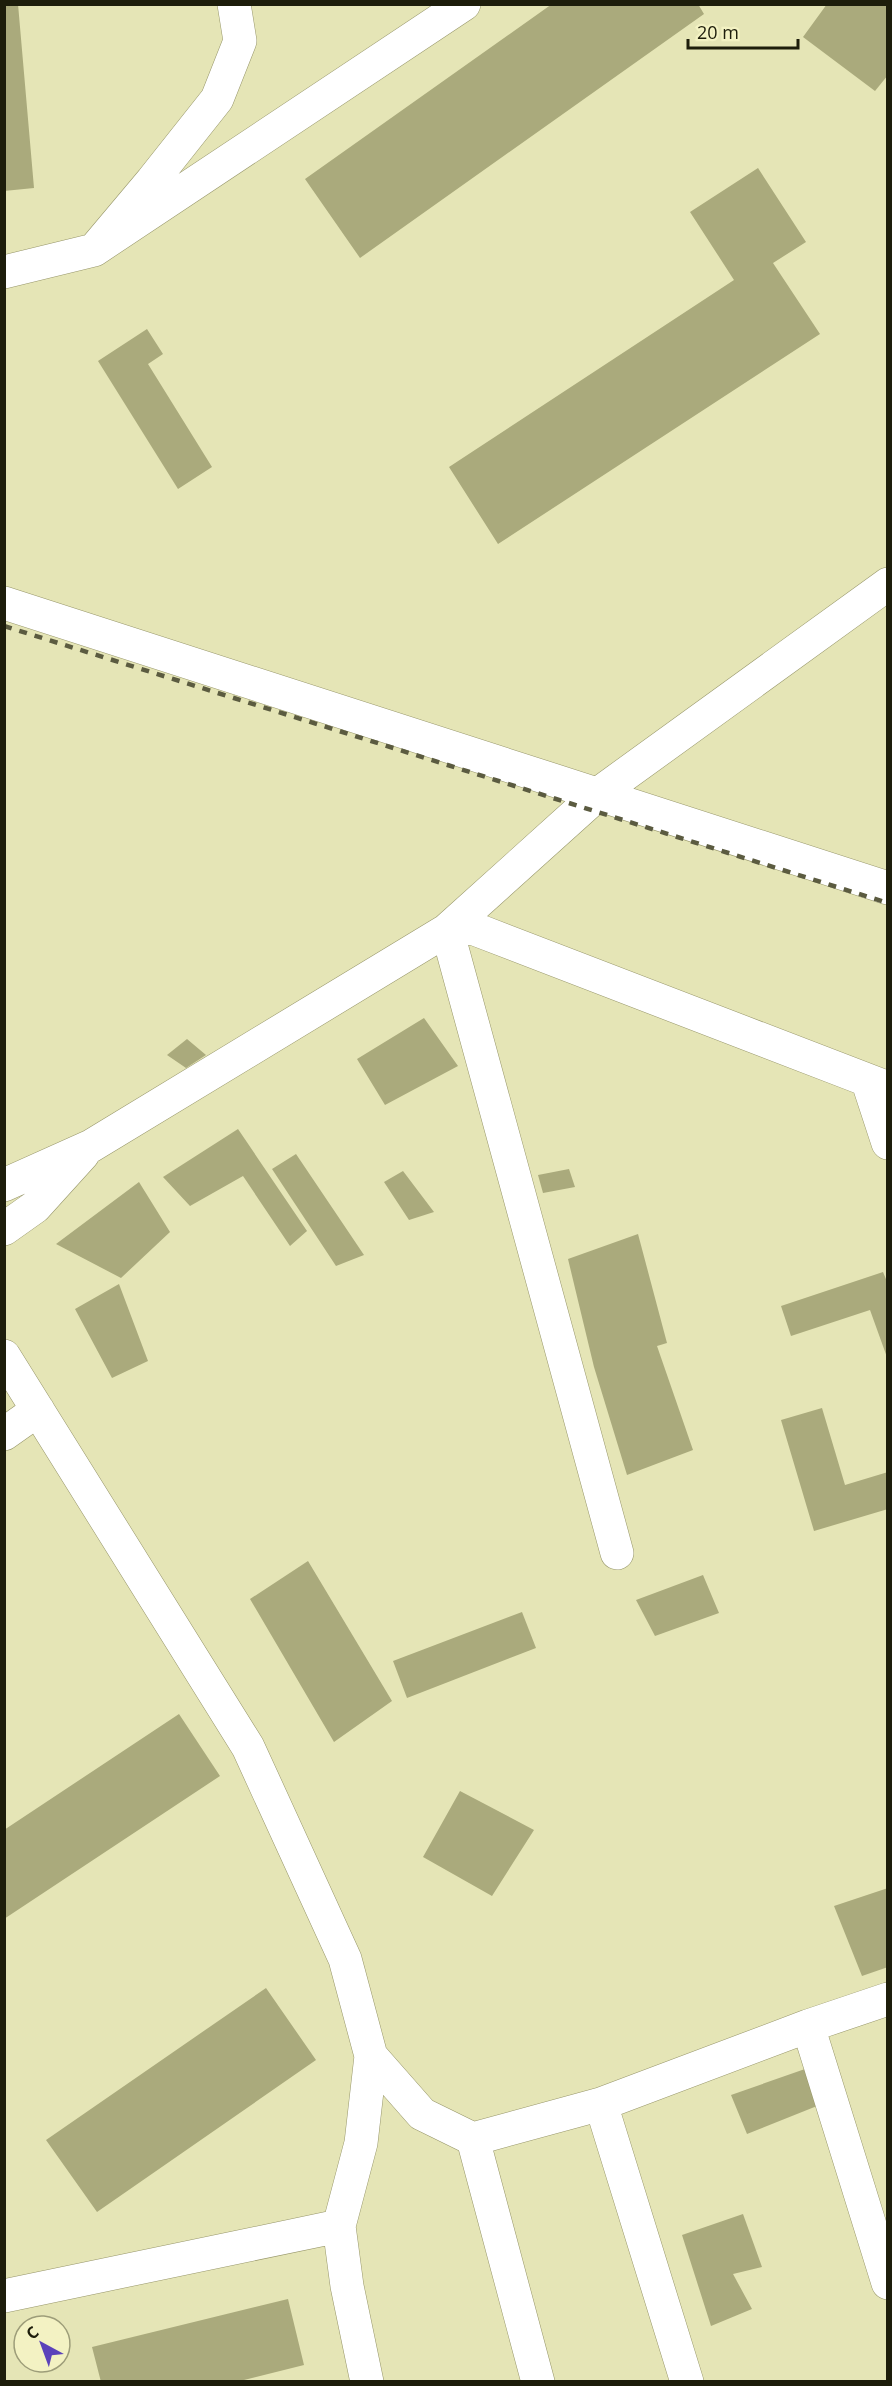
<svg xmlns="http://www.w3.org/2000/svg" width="892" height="2386" font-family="'Open Sans',sans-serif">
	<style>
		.building { fill: #aaaa7c }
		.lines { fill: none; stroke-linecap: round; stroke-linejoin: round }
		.minor-casing { stroke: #97966a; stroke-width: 34 }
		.minor { stroke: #fff; stroke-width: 33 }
		.rail { stroke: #5b5b40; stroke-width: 4.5; stroke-dasharray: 8 8; stroke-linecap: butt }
	</style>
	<rect width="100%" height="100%" fill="#e5e5b6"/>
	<!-- building -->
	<path class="building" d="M4,4H18L34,188L4,191Z
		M552,4H698L704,14L360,258L305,179Z
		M827,4H888V75L875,91L803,37Z
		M758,168L806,242L773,263L820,334L498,544L449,467L734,280L690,212Z
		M147,329L163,354L148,364L212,467L178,489L98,361Z
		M424,1018L458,1066L385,1105L357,1059Z
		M187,1039L206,1055L186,1068L167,1055Z
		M238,1129L307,1231L290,1246L243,1176L190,1206L163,1177Z
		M296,1154L364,1255L336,1266L272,1169Z
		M569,1169L575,1187L543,1193L538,1175Z
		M403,1171L434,1212L409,1220L384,1182Z
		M139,1182L170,1232L121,1278L56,1244Z
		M638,1234L667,1343L657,1346L693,1450L627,1475L594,1367L568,1259Z
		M883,1272L888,1284V1360L870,1310L791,1336L781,1306Z
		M119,1284L148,1361L112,1378L75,1309Z
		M822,1408L845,1485L888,1472V1509L814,1531L781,1420Z
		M308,1561L392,1701L334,1742L250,1599Z
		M703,1575L719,1613L655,1636L636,1600Z
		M522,1612L536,1648L407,1698L393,1661Z
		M179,1714L220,1776L4,1919V1830Z
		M460,1791L534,1830L492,1896L423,1857Z
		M888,1888V1967L862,1976L834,1906Z
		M266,1988L316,2060L97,2212L46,2140Z
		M805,2069L817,2106L747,2134L731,2095Z
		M743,2214L762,2267L733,2274L752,2309L711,2326L682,2235Z
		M288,2299L304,2365L236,2382H101L92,2347Z"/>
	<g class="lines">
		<!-- minor casing -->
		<g class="minor-casing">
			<path id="minor" d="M94,250L464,4
				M4,272L94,250L152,181L217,99L240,41L234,4
				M4,603L888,888
				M868,1082L888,1143
				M4,1185L91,1146L447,930L472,928L888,1088
				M4,1229L35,1207L83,1154
				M4,1356L248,1747L345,1959L371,2056L361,2143L339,2226L347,2286L367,2382
				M4,1434L38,1410
				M617,1553L447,930L598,794L888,584
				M808,2026L888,2283
				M371,2056L422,2114L473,2139L601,2104L808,2026L888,1999
				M601,2104L687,2382
				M473,2139L538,2382
				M4,2296L339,2226"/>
		</g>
		<!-- minor -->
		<use href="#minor" class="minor"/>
		<!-- rail -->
		<path class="rail" d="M4,626L888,903"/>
	</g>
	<!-- border -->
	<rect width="892" height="2386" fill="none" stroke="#1d1d0b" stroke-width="12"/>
	<!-- north arrow -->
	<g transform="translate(42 2344) rotate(319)"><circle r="28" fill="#f3f2c3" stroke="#9d9d79" stroke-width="1.5"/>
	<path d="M0-4.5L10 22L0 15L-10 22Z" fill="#5b42ba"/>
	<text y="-9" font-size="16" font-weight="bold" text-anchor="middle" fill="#1d1d0b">С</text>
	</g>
	<!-- scale -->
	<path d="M688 39v9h110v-9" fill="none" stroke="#1d1d0b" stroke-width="3"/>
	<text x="697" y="39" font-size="18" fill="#1d1d0b" stroke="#f3f2c3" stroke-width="4.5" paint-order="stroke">20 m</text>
</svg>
